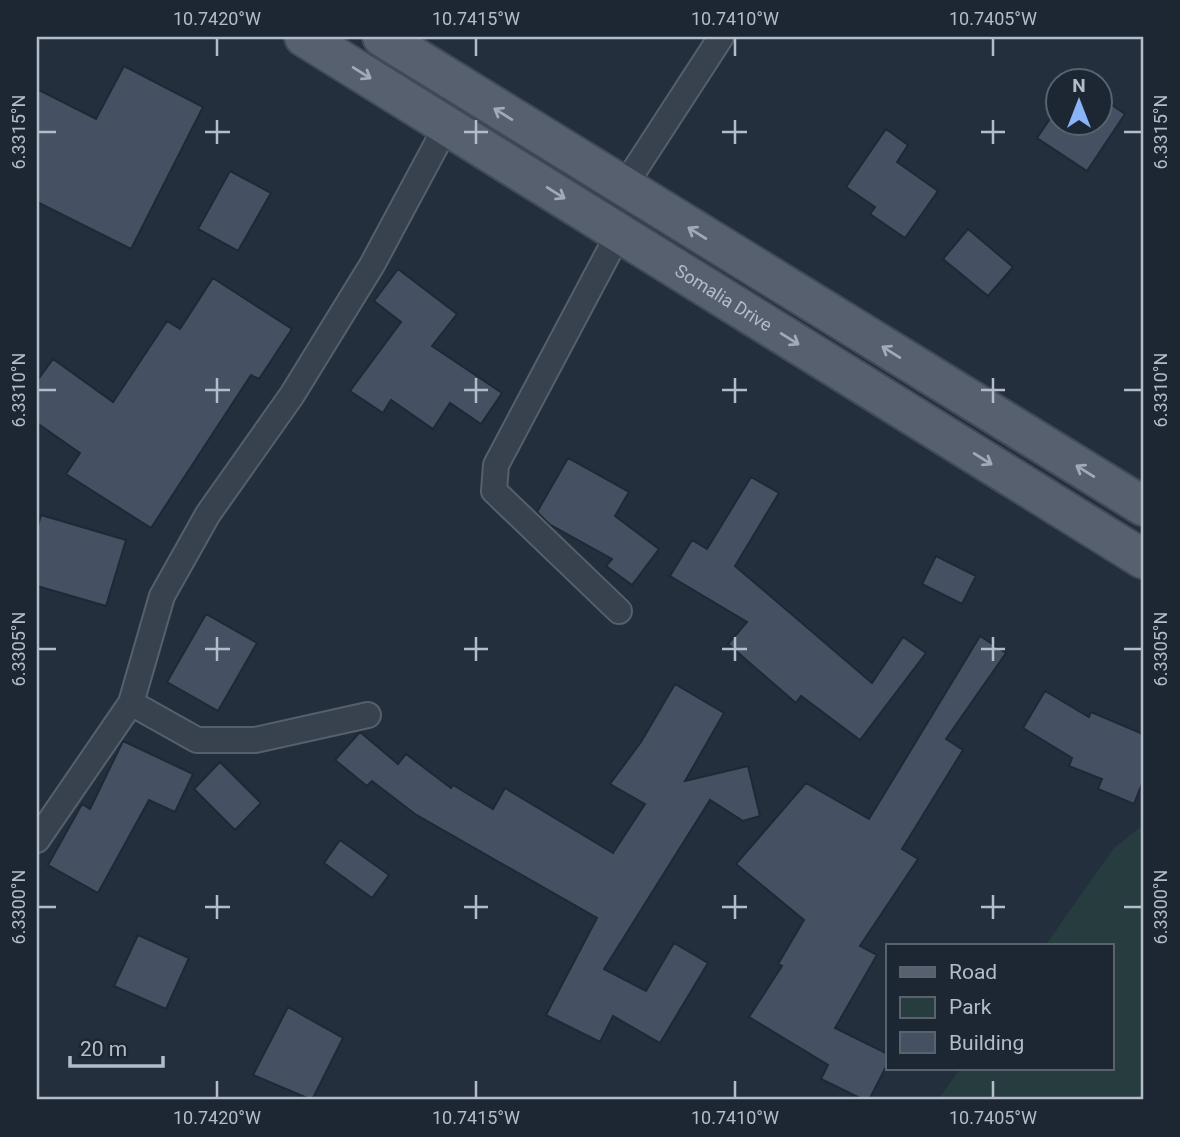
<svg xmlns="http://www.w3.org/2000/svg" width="1180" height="1137" font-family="Roboto,sans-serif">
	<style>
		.green { fill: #263c3f }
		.building { fill: #455162; stroke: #1f2835; stroke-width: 2 }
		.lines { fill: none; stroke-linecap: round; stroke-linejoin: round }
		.street-casing { stroke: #565f6c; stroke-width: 28 }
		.primary-casing { stroke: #414a57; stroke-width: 42 }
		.street { stroke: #38414e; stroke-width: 24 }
		.primary { stroke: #56606e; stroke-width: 38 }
		.oneway { stroke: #a1aab7 }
		.ticks { fill: none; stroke: #b4bcc9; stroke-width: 2.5 }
		.labels { text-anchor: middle; stroke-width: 5; stroke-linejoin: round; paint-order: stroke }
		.street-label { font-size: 18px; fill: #b4bcc9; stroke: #1d2633 }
		.neatline { fill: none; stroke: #b4bcc9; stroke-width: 2.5 }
		.ticks-label { font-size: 18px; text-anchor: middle; fill: #b4bcc9 }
	</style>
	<rect width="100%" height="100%" fill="#242f3e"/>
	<!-- green -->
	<path class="green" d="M1143,825V1100H938L960,1069H1112V946H1045L1113,849Z"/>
	<!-- building -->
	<path class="building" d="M124,66L203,107L131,249L37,202V89L96,119Z
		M1100,97L1125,114L1087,171L1037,138L1058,107V122H1100Z
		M886,129L908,145L897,162L938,191L905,238L870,214L875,207L846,187Z
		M230,171L271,193L238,251L198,229Z
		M968,229L1013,267L988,296L943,259Z
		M398,269L457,314L432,346L502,393L481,424L450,403L433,429L391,400L383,413L350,391L401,322L374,301Z
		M213,278L292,329L259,379L251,375L151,528L66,474L80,453L37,423V381L53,359L113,402L167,321L180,329Z
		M568,458L629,492L615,516L659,549L632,585L606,566L612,559L549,524L537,512Z
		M751,477L779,493L735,566L872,683L903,637L926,653L860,740L801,696L796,703L728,644L747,622L670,576L692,540L707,549Z
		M41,515L126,540L106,606L37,586V529Z
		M936,556L976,576L962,604L922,584Z
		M206,614L257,643L218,711L167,682Z
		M980,636L1006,653L946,739L963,750L902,849L918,859L860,946L877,955L835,1028L888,1054V1063L869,1100H864L821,1079L828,1065L749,1017L782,966L778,964L804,920L736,864L806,783L869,819Z
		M675,684L724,713L685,781L748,766L760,816L743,821L710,800L604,969L646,991L674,943L708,963L660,1043L613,1016L600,1042L546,1015L597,918L415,814L372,781L367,786L335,760L360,732L398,764L406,754L451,788L453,785L493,809L505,788L613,853L645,804L610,784L641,742Z
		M1045,691L1089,717L1091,712L1143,734V781L1134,804L1098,789L1102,779L1069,766L1072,758L1023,728Z
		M123,741L193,774L175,812L149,800L98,893L48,865L82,804L90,809Z
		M220,762L261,803L235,830L194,789Z
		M340,840L389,875L372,898L324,863Z
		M138,935L189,958L166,1009L114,986Z
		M288,1007L343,1038L312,1100L253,1075Z"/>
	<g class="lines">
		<!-- street casing -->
		<g class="street-casing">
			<path id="street" d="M623,188L721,37
				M619,233L496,465L494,491L619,611
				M131,703L197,740H255L368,715
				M37,840L131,703L162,596L208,514L292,395L372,265L447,125"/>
		</g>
		<!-- primary casing -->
		<g class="primary-casing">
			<g id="primary">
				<path id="s1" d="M304,37L1143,559"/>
				<path d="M382,37L1143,506"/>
			</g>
		</g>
		<!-- street -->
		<use href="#street" class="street"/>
		<!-- primary -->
		<use href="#primary" class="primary"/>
	</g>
	<!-- one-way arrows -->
	<defs><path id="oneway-shaft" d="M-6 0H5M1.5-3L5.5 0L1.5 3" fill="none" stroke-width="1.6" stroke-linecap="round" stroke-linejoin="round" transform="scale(1.75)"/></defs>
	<g class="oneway">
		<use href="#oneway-shaft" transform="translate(362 73) rotate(32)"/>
		<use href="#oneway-shaft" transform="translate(503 114) rotate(-148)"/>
		<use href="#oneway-shaft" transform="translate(556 193) rotate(32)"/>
		<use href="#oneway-shaft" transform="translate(697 233) rotate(-148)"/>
		<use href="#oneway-shaft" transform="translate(790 339) rotate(32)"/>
		<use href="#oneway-shaft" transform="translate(891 352) rotate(-148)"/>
		<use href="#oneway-shaft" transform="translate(983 459) rotate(32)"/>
		<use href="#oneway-shaft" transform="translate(1085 471) rotate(-148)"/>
	</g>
	<!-- ticks -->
	<path class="ticks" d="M217,38V56M476,38V56M735,38V56M993,38V56M217,120V144M476,120V144M735,120V144M993,120V144M38,132H56M205,132H230M464,132H488M722,132H747M981,132H1005M1124,132H1142M217,378V403M476,378V403M735,378V403M993,378V403M38,390H56M205,390H230M464,390H488M722,390H747M981,390H1005M1124,390H1142M217,637V661M476,637V661M735,637V661M993,637V661M38,649H56M205,649H230M464,649H488M722,649H747M981,649H1005M1124,649H1142M217,895V919M476,895V919M735,895V919M993,895V919M38,907H56M205,907H230M464,907H488M722,907H747M981,907H1005M1124,907H1142M217,1081V1098M476,1081V1098M735,1081V1098M993,1081V1098"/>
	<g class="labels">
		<!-- street labels -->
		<g class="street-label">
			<text dy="6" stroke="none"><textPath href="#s1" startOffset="494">Somalia Drive</textPath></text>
		</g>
	</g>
	<!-- border -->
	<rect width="1180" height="1137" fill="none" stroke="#1d2633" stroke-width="77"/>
	<!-- legend -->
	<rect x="886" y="944" width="228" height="126" fill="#1d2633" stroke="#59626f" stroke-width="2"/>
	<rect x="900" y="967" width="35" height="10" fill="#56606e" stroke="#59626f" stroke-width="2"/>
	<text x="949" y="979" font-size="21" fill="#b4bcc9">Road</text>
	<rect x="900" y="997" width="35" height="21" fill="#263c3f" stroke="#59626f" stroke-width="2"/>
	<text x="949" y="1014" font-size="21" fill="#b4bcc9">Park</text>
	<rect x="900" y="1032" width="35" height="21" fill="#455162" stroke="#59626f" stroke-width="2"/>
	<text x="949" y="1050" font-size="21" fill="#b4bcc9">Building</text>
	<!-- north arrow -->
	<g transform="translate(1079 102)"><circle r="33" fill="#1d2633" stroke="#59626f" stroke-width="2"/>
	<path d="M0-5L12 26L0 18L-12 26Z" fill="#8ab4f8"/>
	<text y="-10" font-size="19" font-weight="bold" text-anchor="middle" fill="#b4bcc9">N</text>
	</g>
	<!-- scale -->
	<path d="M70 1056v10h93v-10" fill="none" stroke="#b4bcc9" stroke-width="3.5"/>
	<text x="80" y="1056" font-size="21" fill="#b4bcc9" stroke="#1d2633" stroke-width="5" paint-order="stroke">20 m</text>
	<rect x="38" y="38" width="1104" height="1060" class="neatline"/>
	<g class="ticks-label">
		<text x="217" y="25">10.7420°W</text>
		<text x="476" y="25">10.7415°W</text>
		<text x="735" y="25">10.7410°W</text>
		<text x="993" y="25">10.7405°W</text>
		<text transform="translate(19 132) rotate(-90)" y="6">6.3315°N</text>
		<text transform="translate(1161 132) rotate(-90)" y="6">6.3315°N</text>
		<text transform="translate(19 390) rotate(-90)" y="6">6.3310°N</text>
		<text transform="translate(1161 390) rotate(-90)" y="6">6.3310°N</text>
		<text transform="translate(19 649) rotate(-90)" y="6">6.3305°N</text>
		<text transform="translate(1161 649) rotate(-90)" y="6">6.3305°N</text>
		<text transform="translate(19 907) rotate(-90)" y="6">6.3300°N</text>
		<text transform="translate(1161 907) rotate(-90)" y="6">6.3300°N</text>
		<text x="217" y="1124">10.7420°W</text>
		<text x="476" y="1124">10.7415°W</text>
		<text x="735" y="1124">10.7410°W</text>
		<text x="993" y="1124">10.7405°W</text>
	</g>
</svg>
